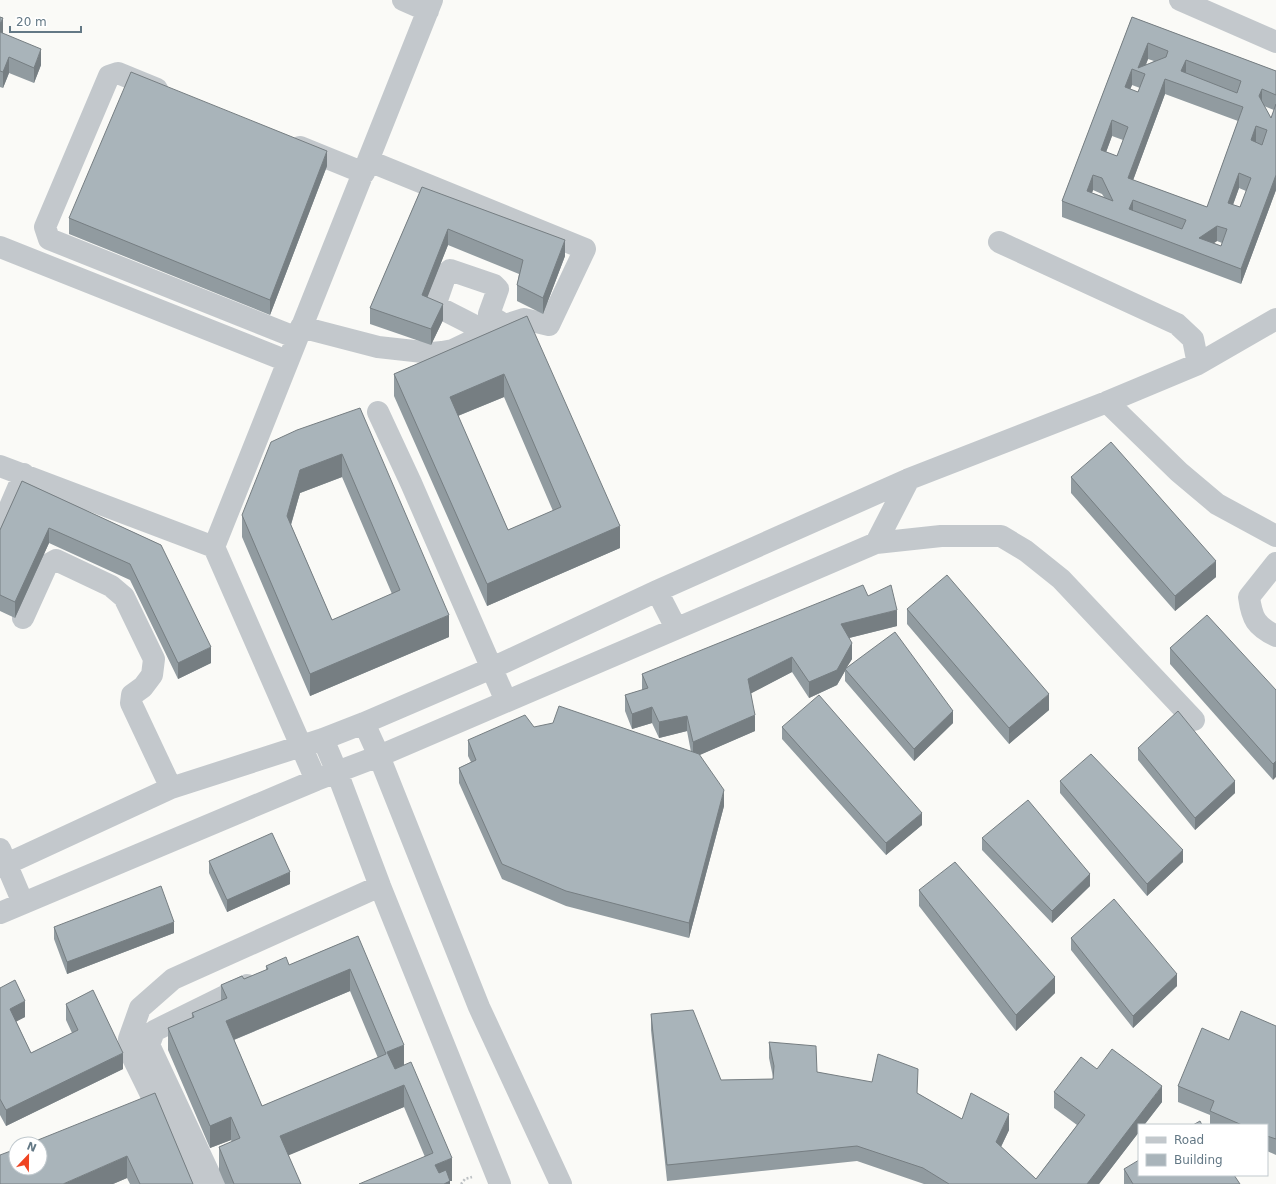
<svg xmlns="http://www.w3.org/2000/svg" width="1276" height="1184" font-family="'DejaVu Sans',sans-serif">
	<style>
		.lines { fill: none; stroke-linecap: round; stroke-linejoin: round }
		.path { stroke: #bdc1c4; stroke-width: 2.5; stroke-dasharray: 2 2; stroke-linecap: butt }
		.minor { stroke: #c3c8cc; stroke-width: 22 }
		.wall { fill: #919ba0; fill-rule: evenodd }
		.shaded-wall { fill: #767e82 }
		.building { fill: #a9b4ba; stroke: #767e82; fill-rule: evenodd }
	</style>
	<rect width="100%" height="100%" fill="#fafaf7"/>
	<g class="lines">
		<!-- path -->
		<path class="path" d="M461,1184L465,1179L472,1177"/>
		<!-- minor -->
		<path class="minor" d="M403,0L428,11
			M1180,0L1276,42
			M157,89L118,73L109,76L45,227L49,239L297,338
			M300,147L364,173
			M999,242L1177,324L1193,339L1198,364
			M0,247L287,361
			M301,327L378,347L432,353L442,352L453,350L505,325L524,319L549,325L585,249L369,161
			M489,333L442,309L437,304V300L446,274L450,270L494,285L498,289L489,314L492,317L505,325
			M1107,402L1179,472L1217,504L1276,536
			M378,412L411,483L506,701
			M0,466L214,547L316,780
			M0,530L24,474
			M876,543L909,479
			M214,547L432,0
			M1276,563L1249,597C1252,619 1256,626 1276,636
			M657,591L676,628
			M23,618L47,565L56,560L111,586L124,597L154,659L152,675L143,687L132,695L131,703L171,788
			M364,723L379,756L479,1007L561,1184
			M323,739L337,772L380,886L500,1184
			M0,849L23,903
			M0,867L171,788L323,739L364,723L492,668L657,591L909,479L1107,402L1198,364L1276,319
			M0,913L316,780L379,756L876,543L941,536H1001L1026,551L1061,579L1194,720
			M195,1184L130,1052L129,1039L140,1008L173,979L380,886
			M214,1184L149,1045L154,1031L247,985"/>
	</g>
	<!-- wall -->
	<path class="wall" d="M0,17L3,33L41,65L34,83L9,73L3,88L0,87Z
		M1132,17L1276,71V190L1241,284L1062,217V201ZM1148,59L1154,61L1146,65ZM1132,85L1140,88L1138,92L1130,89ZM1165,94L1238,121L1207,207L1133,180ZM1264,106L1274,110L1271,118ZM1112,136L1123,140L1117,156L1106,152ZM1239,188L1246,191L1240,207L1233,205ZM1093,190L1102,194L1104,197L1092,193ZM1217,241L1222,243L1221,246L1214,243Z
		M327,166L270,315L69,234V218Z
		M422,187L565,256L543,314L517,301V285L519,274L448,245L427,297L443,320L431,345L370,324V308Z
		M527,316L620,548L487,606L394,396V374ZM504,397L553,511L508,530L458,416Z
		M360,408L449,637L310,696L242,537V515ZM342,477L392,594L332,620L291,525L300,493Z
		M1071,477L1216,577L1175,611L1071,493Z
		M22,481L161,545L211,663L178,679L130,580L49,543L15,618L0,611V530Z
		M868,596L897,626L849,638L852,659L847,667L953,723L914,761L845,681V671L837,685L809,698L792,672L751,693L755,731L699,755L724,806L689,938L566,906L502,879L459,783V768L471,762L468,756V740L534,727L691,752L687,731L659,738L652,723L632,729L625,711V695L642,690V674Z
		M907,609L1049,710L1009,744L907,624Z
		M1170,648L1276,690L1273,780L1170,664Z
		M782,727L922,825L886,855L782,739Z
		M1138,748L1235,793L1195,830L1138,760Z
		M1060,781L1183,862L1147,896L1060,793Z
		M982,838L1090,886L1052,923L982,850Z
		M209,861L290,884L227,912L209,873Z
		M919,890L1055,993L1016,1031L919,906Z
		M54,927L174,933L67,974L54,939Z
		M358,936L404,1065L452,1181H450V1184L425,1157L404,1107L288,1155L301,1184H225L219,1170V1147L232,1142L231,1140L210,1148L168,1050V1028L192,1018V1013L221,1001V985L244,979L266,970V966L289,965ZM350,991L378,1058L262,1106L234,1040Z
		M1071,938L1177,986L1133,1028L1071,950Z
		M0,988L25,1017L16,1021L31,1053L72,1033L66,1020V1004L123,1069L6,1126L0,1115Z
		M651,1014L721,1080L773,1079V1077L769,1058V1042L817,1072L917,1093L962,1119L1009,1130L1001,1147L1036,1179L1077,1125L1054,1108V1092L1097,1069L1162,1102L1099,1184H924L857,1161L667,1181L651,1030Z
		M1276,1026V1155L1267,1151V1125H1210V1115L1178,1102V1086L1229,1040Z
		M155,1093L193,1184H130L127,1178L113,1184Z
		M1124,1169L1240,1184H1124Z"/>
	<!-- shaded-wall -->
	<path class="shaded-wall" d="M3,18V34L0,40V24Z
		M1148,43V59L1142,73L1138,68Z
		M41,49V65L34,83V68Z
		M9,57V73L3,88V72Z
		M1186,60V75L1181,71Z
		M1132,69V85L1125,103V87Z
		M1165,79V94L1128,194V178Z
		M1262,89V105L1259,96Z
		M1112,120V136L1101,166V150Z
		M1256,126V142L1251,156V140Z
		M327,151V166L270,315V300Z
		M1239,173V188L1228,218V203Z
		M1093,175V190L1087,206V191Z
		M1276,175V190L1241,284V269Z
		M1133,200V216L1129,209Z
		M1217,226V241L1199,253V238Z
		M448,229V245L422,311V295Z
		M565,240V256L543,314V298Z
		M443,304V320L431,345V329Z
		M504,374V397L450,419V397Z
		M342,454V477L300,493L287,538V516L300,470Z
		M620,526V548L487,606V584Z
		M49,528V543L15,618V602Z
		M1216,561V577L1175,611V596Z
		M897,610V626L841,640V624Z
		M449,615V637L310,696V674Z
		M852,643V659L845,670V669V671L837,685L809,698V682Z
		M211,647V663L178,679V663Z
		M792,657V672L748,695V679Z
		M1049,694V710L1009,744V728Z
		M652,707V723L632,729V714Z
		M953,711V723L914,761V749Z
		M755,715V731L693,758V742Z
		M687,716V731L659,738V722Z
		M1276,761V777L1273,780V764Z
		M1235,781V793L1195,830V818Z
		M724,790V806L689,938V923Z
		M922,813V825L886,855V843Z
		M1183,850V862L1147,896V884Z
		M290,872V884L227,912V900Z
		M1090,874V886L1052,923V911Z
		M174,922V933L67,974V962Z
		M350,969V991L226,1043V1021Z
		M1177,974V986L1133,1028V1016Z
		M1055,977V993L1016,1031V1015Z
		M25,1001V1017L10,1025V1009Z
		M404,1045V1067L387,1074V1052Z
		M123,1053V1069L6,1126V1110Z
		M404,1085V1107L280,1159V1136Z
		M1162,1086V1102L1144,1125H1139V1132L1099,1184H1087Z
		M1009,1114V1130L996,1157V1142Z
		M231,1117V1140L210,1148V1126Z
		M127,1156V1178L113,1184H63Z
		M452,1158V1181H450V1184H435V1165Z"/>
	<!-- building -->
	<path class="building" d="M0,17L3,18L0,24Z
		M1132,17L1276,71V95L1262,89L1259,96L1271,118L1276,104V175L1241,269L1062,201ZM1148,43L1168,51L1166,57L1138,68ZM1186,60L1241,81L1237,93L1181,71ZM1132,69L1145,74L1138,92L1125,87ZM1165,79L1243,107L1207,207L1128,178ZM1112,120L1128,127L1117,156L1101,150ZM1256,126L1267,130L1262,145L1251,140ZM1239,173L1251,178L1240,207L1228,203ZM1093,175L1102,178L1113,201L1087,191ZM1133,200L1186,220L1182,229L1129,209ZM1217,226L1227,229L1221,246L1199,238Z
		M0,32L41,49L34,68L9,57L3,72L0,71Z
		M131,72L327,151L270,300L69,218Z
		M422,187L565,240L543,298L517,285L523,260L448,229L422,295L443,304L431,329L370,308Z
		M527,316L620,526L487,584L394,374ZM504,374L561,507L508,530L450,397Z
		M360,408L449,615L310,674L242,515L271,442L297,430ZM342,454L400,590L332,620L287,516L300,470Z
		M1111,442L1216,561L1175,596L1071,477Z
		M22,481L161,545L211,647L178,663L130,564L49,528L15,602L0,595V530Z
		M947,575L1049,694L1009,728L907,609Z
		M863,585L868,596L891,585L897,610L841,624L852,643L837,670L809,682L792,657L748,679L755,715L693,742L687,716L659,722L652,707L632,714L625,695L648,688L642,674Z
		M1207,615L1276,690V761L1273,764L1170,648Z
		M895,632L953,711L914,749L845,669Z
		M819,695L922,813L886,843L782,727Z
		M559,706L699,754L724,790L689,923L566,891L502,864L459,768L476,760L468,740L525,715L534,727L553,723Z
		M1178,711L1235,781L1195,818L1138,748Z
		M1091,754L1183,850L1147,884L1060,781Z
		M1028,800L1090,874L1052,911L982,838Z
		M272,833L290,872L227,900L209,861Z
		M955,862L1055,977L1016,1015L919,890Z
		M161,886L174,922L67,962L54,927Z
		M1114,899L1177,974L1133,1016L1071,938Z
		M358,936L404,1045L387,1052L395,1069L411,1062L452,1158L435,1165L439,1173L446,1170L450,1181L444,1184H359L433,1153L404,1085L280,1136L301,1184H234L219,1147L240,1138L231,1117L210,1126L168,1028L194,1017L192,1013L227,998L221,985L242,976L244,979L268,969L266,966L286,957L289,965ZM350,969L386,1054L262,1106L226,1021Z
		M15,980L25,1001L10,1009L31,1053L78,1030L66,1004L93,990L123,1053L6,1110L0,1099V988Z
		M693,1010L721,1080L773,1079L774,1066L769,1042L816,1046L817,1072L872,1082L878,1054L918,1069L917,1093L962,1119L971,1093L1009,1114L996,1142L1036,1179L1085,1115L1054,1092L1081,1057L1097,1069L1112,1049L1162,1086L1087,1184H949L923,1168L857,1146L667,1165L651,1014Z
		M1241,1011L1276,1026V1139L1267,1136V1125H1242L1210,1111L1214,1101L1178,1086L1202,1028L1229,1040Z
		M155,1093L193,1184H140L127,1156L63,1184H0V1155L16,1149V1168H40V1144H28Z
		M1200,1121L1202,1125H1193Z
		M1139,1160V1175H1234L1240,1184H1133L1124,1169Z"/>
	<!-- legend -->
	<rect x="1138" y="1124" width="130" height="52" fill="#ffffff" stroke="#c1c9ce"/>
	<rect x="1146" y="1137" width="20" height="6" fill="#c3c8cc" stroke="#c1c9ce"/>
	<text x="1174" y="1144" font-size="12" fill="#637885">Road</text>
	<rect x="1146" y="1154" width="20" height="12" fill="#a9b4ba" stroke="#c1c9ce"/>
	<text x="1174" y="1164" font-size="12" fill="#637885">Building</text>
	<!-- north arrow -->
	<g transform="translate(28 1156) rotate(22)"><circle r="19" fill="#ffffff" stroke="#c1c9ce"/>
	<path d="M0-3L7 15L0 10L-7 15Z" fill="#ef4422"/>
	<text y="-6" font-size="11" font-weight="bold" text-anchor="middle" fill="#637885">N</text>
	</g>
	<!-- scale -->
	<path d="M10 26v6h71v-6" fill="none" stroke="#637885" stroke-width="2"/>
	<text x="16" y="26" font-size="12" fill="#637885" stroke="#ffffff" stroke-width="3" paint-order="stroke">20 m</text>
</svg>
